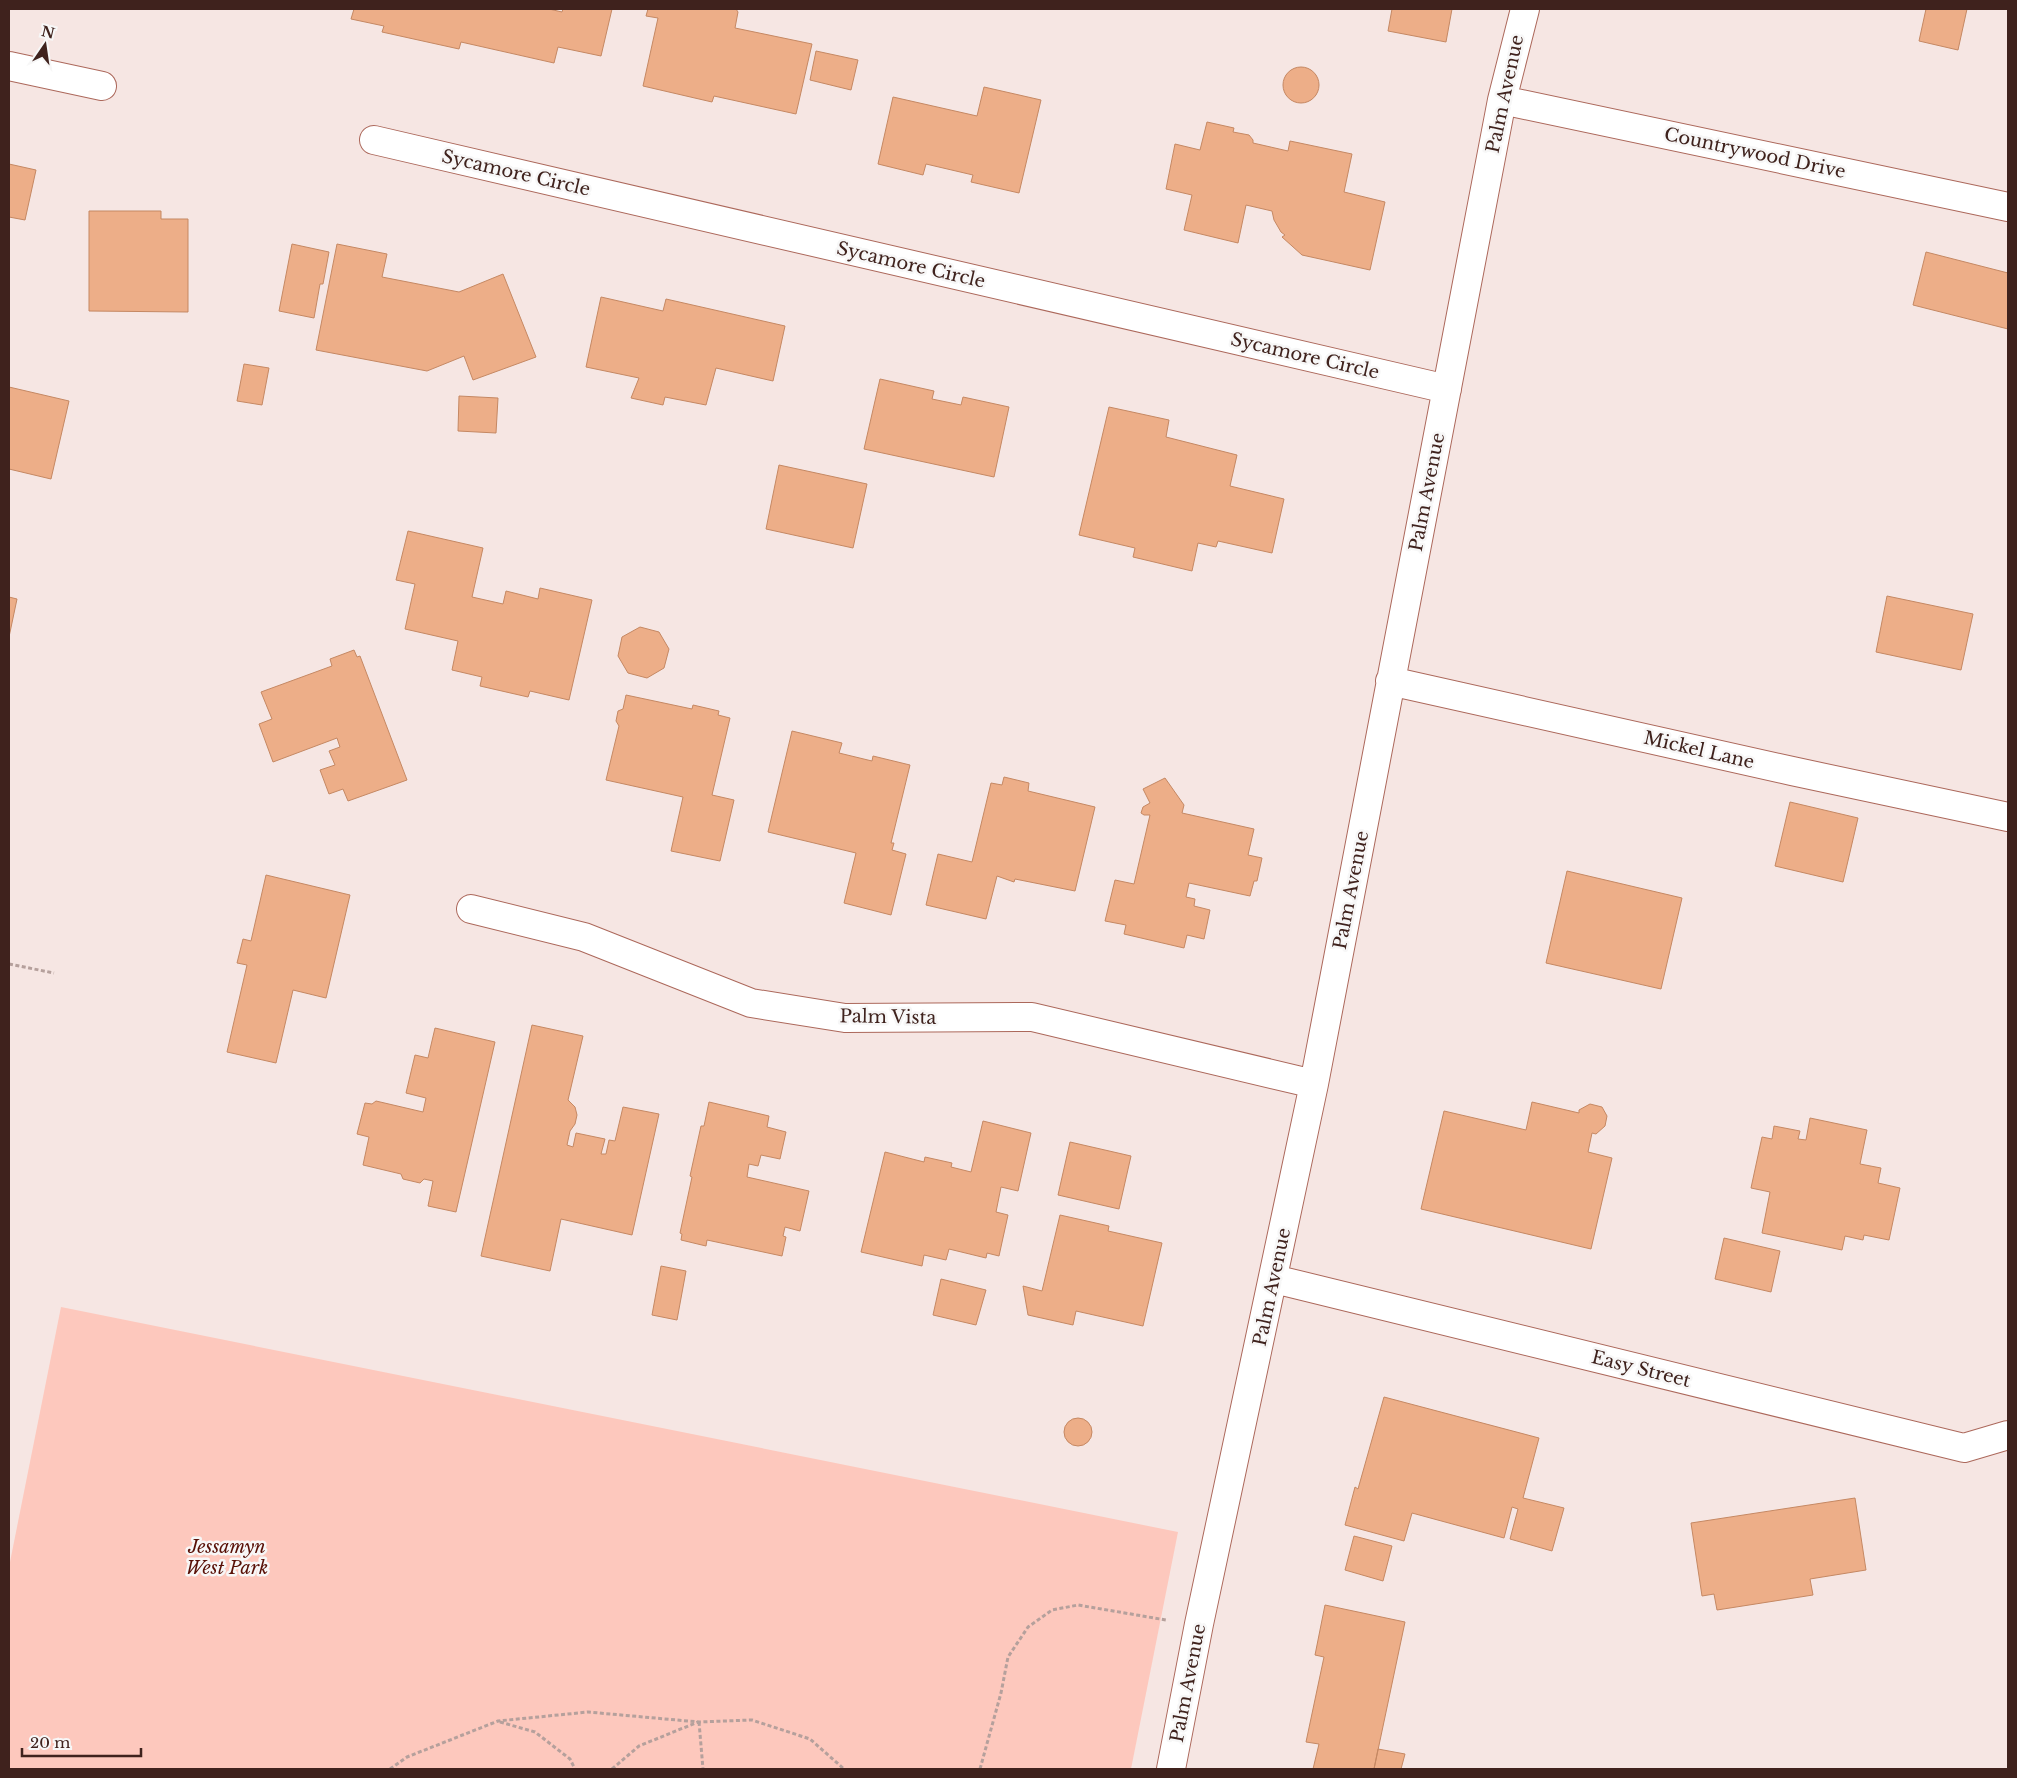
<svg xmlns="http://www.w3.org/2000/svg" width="2017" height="1778" font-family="'Libre Baskerville',serif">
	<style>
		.green { fill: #fdc8bd }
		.building { fill: #edae88; stroke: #c58863 }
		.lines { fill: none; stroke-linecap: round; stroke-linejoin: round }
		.minor-casing { stroke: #ac685b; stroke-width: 30 }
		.path { stroke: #b5a09c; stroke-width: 3; stroke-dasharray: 4 2.5; stroke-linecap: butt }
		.minor { stroke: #fff; stroke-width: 28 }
		.labels { text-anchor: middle; stroke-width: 5; stroke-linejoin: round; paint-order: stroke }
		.street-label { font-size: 18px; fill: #3f221d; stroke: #f7f7f7 }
		.park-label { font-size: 18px; font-style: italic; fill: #581006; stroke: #f7f7f7 }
	</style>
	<rect width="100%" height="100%" fill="#f6e6e3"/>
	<!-- green -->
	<path class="green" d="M61,1307L1178,1532L1131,1769H9V1567Z"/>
	<!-- building -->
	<path class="building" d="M354,9H549L562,12L563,9H612L601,56L558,47L554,63L461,42L459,49L382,32L384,26L351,19Z
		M648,9H736L738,12L735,28L812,44L796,114L714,96L712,102L643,86L658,18L646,16Z
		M1392,9H1452L1446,42L1388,31Z
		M1926,9H1967L1958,50L1919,41Z
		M816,51L858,60L851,90L810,80Z
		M1283 85a18 18 0 1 1 36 0a18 18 0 1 1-36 0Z
		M984,87L1041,100L1019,193L971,182L973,175L926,164L923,175L878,164L893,97L977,116Z
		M1207,122L1234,128L1233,132L1249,135L1253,140V143L1288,151L1290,141L1352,154L1344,192L1385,202L1370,270L1302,255L1282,237L1285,235L1281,232L1274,220L1272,211L1246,205L1238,243L1184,230L1192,195L1166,189L1175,144L1200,150Z
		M9,164L36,170L25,220L9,217Z
		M89,211H161V219H188V312L89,311Z
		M292,244L329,252L323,284H320L314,318L279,311Z
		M337,244L387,254L382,277L459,292L503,274L536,357L473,380L464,356L427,371L316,350Z
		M1926,252L2008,273V329L1913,305Z
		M601,297L663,311L666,299L785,326L773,381L716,368L706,405L665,397L663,405L631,398L639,378L586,367Z
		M244,364L269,368L262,405L237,401Z
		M880,379L934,391L932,399L961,405L963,397L1009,407L994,477L864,449Z
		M9,387L69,401L51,479L9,469Z
		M459,396L498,398L496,433L458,431Z
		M1109,407L1169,420L1166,437L1237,455L1230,486L1284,499L1272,553L1218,541L1216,547L1198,543L1192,571L1133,557L1135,548L1079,535Z
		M779,465L867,484L853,548L766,529Z
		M408,531L483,548L472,597L503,604L506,591L538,599L540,588L592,600L569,700L530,691L528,697L480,686L482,677L452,670L458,641L405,629L415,584L396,580Z
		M1887,596L1973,614L1961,670L1876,652Z
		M9,597L17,599L9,637Z
		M640,627L659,632L669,649L664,668L647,678L628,673L618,656L622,637Z
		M354,650L357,657L360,656L407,780L348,801L343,789L329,794L320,770L335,765L329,751L340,747L337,738L273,762L259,724L272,719L261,692L332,666L330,659Z
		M626,695L692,709L693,705L719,711L718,715L730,718L712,795L734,800L720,861L671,851L683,797L606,780L619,726L616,721L618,711L623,709Z
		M792,731L842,743L839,753L872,761L873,756L910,765L891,843H894L892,850L906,854L891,915L844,903L856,853L768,832Z
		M1004,777L1029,783L1028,791L1095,807L1075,891L1015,879L1014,882L997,876L986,919L926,905L938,854L972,862L991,783L1002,785Z
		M1165,778L1184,805L1182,813L1254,829L1248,855L1262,858L1257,881H1254L1250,896L1189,883L1186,897L1195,899L1194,906L1210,910L1204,939L1187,935L1184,948L1124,934L1126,925L1105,921L1115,880L1134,884L1150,815H1144L1141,813L1143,807L1150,803L1143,789Z
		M1790,802L1858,818L1843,882L1775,866Z
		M1567,871L1682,898L1661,989L1546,963Z
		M266,875L350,895L326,998L293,990L276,1063L227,1052L247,965L237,963L243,939L251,941Z
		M532,1025L583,1036L568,1100L575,1107L577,1115L575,1124L570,1131L567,1145L573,1147L576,1133L605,1139L601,1154H606L609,1140L615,1141L623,1107L659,1114L632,1235L561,1219L550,1271L481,1256Z
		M435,1028L495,1042L456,1212L428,1206L433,1181L424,1179L420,1183L403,1179L401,1174L363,1165L369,1137L357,1134L365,1103L372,1104L376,1101L423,1112L426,1098L406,1093L415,1055L428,1058Z
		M709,1102L769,1116L767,1127L786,1132L780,1159L761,1155L758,1166L749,1164L747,1177L809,1191L800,1231L785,1227L783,1236L786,1237L782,1256L707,1240L706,1246L681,1240L682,1234L680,1233L692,1177L690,1176L701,1126H704Z
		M1532,1102L1579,1113V1110L1590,1104L1602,1107L1607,1116L1605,1126L1596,1134L1592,1133L1588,1152L1612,1158L1591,1249L1421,1209L1444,1111L1526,1130Z
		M1810,1118L1867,1130L1860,1164L1881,1168L1878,1183L1900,1188L1889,1240L1864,1235L1863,1240L1845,1236L1842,1250L1762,1233L1770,1192L1751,1188L1762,1137L1772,1139L1774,1126L1800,1131L1798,1139L1806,1140Z
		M983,1121L1031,1133L1018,1191L1001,1187L996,1212L1008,1215L999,1256L987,1253L986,1258L949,1249L946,1260L924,1255L922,1266L861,1252L885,1152L924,1162L925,1157L952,1163L951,1167L971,1172Z
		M1070,1142L1131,1156L1119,1209L1058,1195Z
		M1060,1215L1109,1226L1108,1231L1162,1243L1143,1326L1076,1311L1073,1325L1028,1315L1023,1286L1042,1291Z
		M1724,1238L1780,1251L1771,1292L1715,1279Z
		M661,1266L686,1271L677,1320L652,1315Z
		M941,1279L986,1290L976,1325L933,1315Z
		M1384,1397L1539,1438L1523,1498L1564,1508L1552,1551L1510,1539L1518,1509L1512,1507L1504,1538L1412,1513L1404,1541L1345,1525L1355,1487L1358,1489Z
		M1064 1432a14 14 0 1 1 28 0a14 14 0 1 1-28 0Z
		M1855,1498L1866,1570L1810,1579L1813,1595L1717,1610L1714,1594L1702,1596L1691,1523Z
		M1354,1536L1392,1546L1383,1581L1345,1570Z
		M1325,1605L1405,1622L1374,1769H1313L1319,1744L1306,1742L1324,1657L1315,1655Z
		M1378,1749L1405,1754L1401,1769H1374Z"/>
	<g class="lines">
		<!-- minor casing -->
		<g class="minor-casing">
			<path id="minor" d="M9,66L102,86
				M1502,100L2008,207
				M374,140L1447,389
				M1390,681L1792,771L2008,817
				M471,909L584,937L751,1003L845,1018L1032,1017L1314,1084
				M1274,1279L1964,1448L2008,1435
				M1171,1769L1199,1624L1314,1084L1502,100L1525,9"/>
		</g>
		<!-- path -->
		<path class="path" d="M9,964L54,973
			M500,1722L535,1732L570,1759L575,1769
			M699,1722L703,1769
			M390,1769L407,1757L498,1721L588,1712L699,1722L752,1720L810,1739L844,1769
			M612,1769L639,1746L698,1722
			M980,1769L1001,1693L1008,1657L1028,1627L1052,1610L1078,1605L1166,1620"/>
		<!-- minor -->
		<use href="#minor" class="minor"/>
	</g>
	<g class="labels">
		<!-- street labels -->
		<g class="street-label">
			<text transform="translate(1505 94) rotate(-78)" y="6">Palm Avenue</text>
			<text transform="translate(1755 153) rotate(12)" y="6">Countrywood Drive</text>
			<text transform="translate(516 173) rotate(13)" y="6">Sycamore Circle</text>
			<text transform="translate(911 265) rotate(13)" y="6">Sycamore Circle</text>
			<text transform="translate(1305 356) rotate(13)" y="6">Sycamore Circle</text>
			<text transform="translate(1427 492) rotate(-79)" y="6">Palm Avenue</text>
			<text transform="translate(1699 750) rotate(13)" y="6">Mickel Lane</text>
			<text transform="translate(1351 890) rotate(-79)" y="6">Palm Avenue</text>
			<text transform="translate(888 1017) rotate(1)" y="6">Palm Vista</text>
			<text transform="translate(1272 1287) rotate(-78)" y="6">Palm Avenue</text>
			<text transform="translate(1641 1369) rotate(14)" y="6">Easy Street</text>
			<text transform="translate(1188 1683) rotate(-79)" y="6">Palm Avenue</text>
		</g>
		<!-- park labels -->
		<g class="park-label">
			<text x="227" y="1553">Jessamyn<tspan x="227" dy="21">West Park</tspan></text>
		</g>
	</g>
	<!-- border -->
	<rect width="2017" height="1778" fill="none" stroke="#3f221d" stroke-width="20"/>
	<!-- north arrow -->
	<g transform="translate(45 45) rotate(13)" stroke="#f7f7f7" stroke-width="4" paint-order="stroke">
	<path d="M0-4L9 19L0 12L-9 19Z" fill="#3f221d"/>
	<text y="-8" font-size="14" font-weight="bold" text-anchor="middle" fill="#3f221d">N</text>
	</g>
	<!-- scale -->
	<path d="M22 1748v8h119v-8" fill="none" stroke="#3f221d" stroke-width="2.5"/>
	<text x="30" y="1748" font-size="15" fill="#3f221d" stroke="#f7f7f7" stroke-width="4" paint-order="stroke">20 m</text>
</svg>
